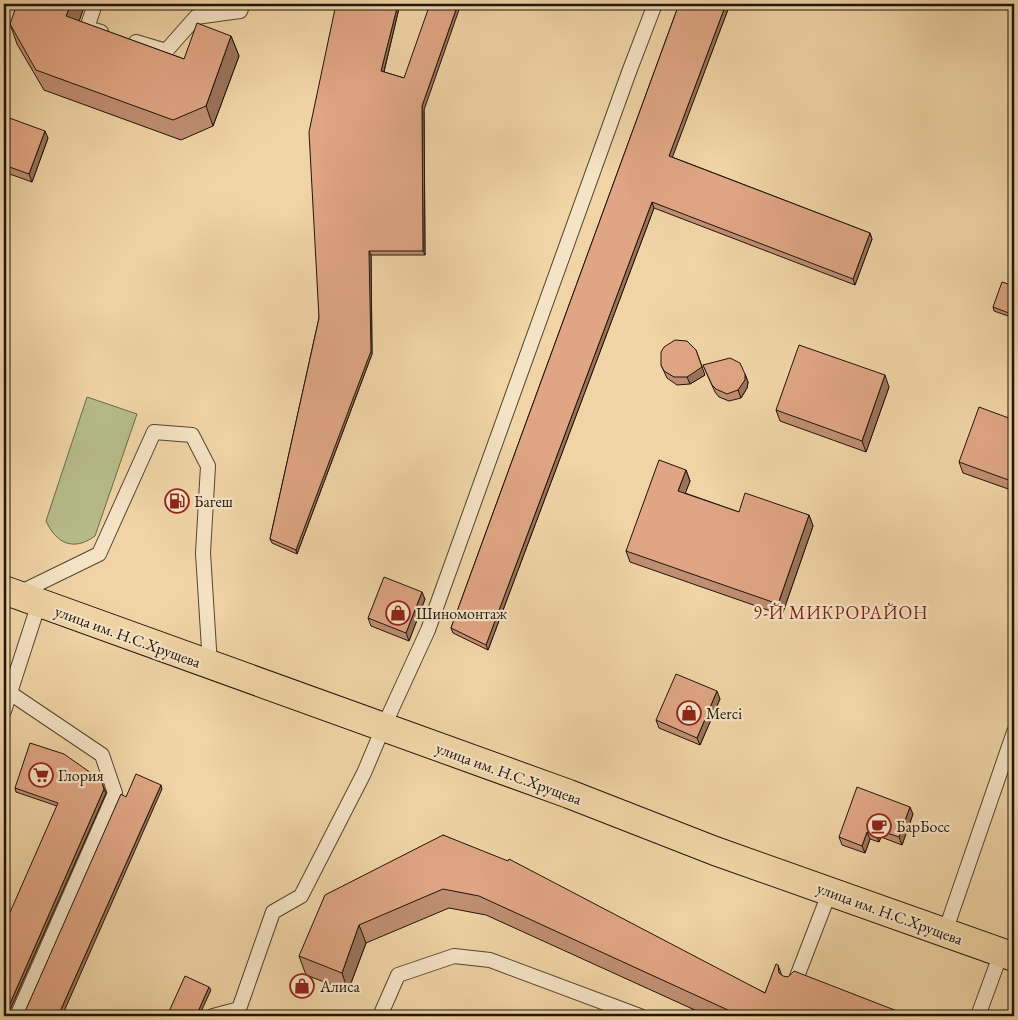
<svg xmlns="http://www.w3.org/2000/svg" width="1018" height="1020" font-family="'EB Garamond',serif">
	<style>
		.garden { fill: #b6bd89; stroke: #6a6949 }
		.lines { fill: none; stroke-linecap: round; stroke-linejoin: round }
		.service-casing { stroke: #534530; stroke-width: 16 }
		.primary-casing { stroke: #1f1509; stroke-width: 30 }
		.service { stroke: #f5e3c5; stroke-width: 14 }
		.primary { stroke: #f0d4a6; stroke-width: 28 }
		.wall { fill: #c08e72; stroke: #1f1509 }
		.shaded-wall { fill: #9c745c; stroke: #1f1509 }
		.building { fill: #dfa584; stroke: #1f1509 }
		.labels { text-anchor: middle; stroke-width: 4.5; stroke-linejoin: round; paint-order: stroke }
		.poi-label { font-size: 16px; fill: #1f1509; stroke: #f5e3c5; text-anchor: start }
		.street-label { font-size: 16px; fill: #1f1509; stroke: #f5e3c5 }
		.neighbourhood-label { font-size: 18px; letter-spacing: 1px; fill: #7a1f14; stroke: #f5e3c5 }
	</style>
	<rect width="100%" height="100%" fill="#f0d4a6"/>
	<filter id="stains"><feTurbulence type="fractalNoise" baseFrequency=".004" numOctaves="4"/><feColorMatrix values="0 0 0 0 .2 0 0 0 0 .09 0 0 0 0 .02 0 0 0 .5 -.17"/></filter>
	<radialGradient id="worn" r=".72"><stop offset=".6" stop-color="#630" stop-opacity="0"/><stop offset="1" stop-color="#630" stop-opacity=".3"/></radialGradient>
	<!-- garden -->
	<path class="garden" d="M87,397L137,414L95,536C73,552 56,543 46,521Z"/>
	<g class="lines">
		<!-- service casing -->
		<g class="service-casing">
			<path id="service" d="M95,4L87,28L101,32
				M136,42L166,51L196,17L240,11L243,4
				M17,594L99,554L154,432L192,435L208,466L203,553L210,665
				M10,693L102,755L115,793L17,1016
				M4,711L39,603
				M945,932L1014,732
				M793,987L830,891
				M213,1016L239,1009L273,912L301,896L364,773L383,728L428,630L629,72L655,4
				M380,1016L398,975L454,956L490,960L640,1016
				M978,1016L1001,953"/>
		</g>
		<!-- primary casing -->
		<g class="primary-casing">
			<path id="primary" d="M4,590L569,794L715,851L1014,957"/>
		</g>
		<!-- service -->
		<use href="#service" class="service"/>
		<!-- primary -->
		<use href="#primary" class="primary"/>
	</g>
	<!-- wall -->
	<path class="wall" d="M85,4L79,21L184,59L231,36L239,56L213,126L181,140L44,90L17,44L10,24Z
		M336,4H400L384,72L404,78L424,110L425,255H371L372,354L297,554L272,543L270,539L319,318Z
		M679,4H730L672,157L870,233L872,239L855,285L654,208L488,650L453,633L451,628Z
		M4,116L48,138L32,182L4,172Z
		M1014,286V318L994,311L993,307Z
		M661,365L705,375L690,384L677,385L667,378Z
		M703,365L745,374L748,382L747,388L741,398L729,401L719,397L715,392Z
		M889,387L866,452L780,421L776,410Z
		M1014,420V491L963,473L959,462Z
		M686,470L690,481L685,493L739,512L809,515L813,526L782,615L630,562L626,551Z
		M425,599L409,641L371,626L368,618Z
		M720,699L700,745L659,728L656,720Z
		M101,780L106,793L9,1012V1016H4L57,806L16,792L15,788Z
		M913,814L902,845L881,837L879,842L870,839L865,853L842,845L839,837Z
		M443,835L765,993L778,965L782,976L910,1016H708L486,915L449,908L366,943L348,991L306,975L299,956Z"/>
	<!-- shaded-wall -->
	<path class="shaded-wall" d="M71,4H85L74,36L66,16Z
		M398,4H400L383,75L381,71Z
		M458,4H461L424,110L425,255L423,251L422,106Z
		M726,4H730L671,161L669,156Z
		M231,36L239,56L213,126L206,106Z
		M45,131L48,138L32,182L29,174Z
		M652,202L654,208L488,650L486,645Z
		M870,233L872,239L855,285L853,279Z
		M369,251L371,255L372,354L297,554L296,550Z
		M696,350L705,375L690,384L687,377Z
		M745,374L748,382L747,388L741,398L738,390Z
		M885,375L889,387L866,452L862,441Z
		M686,470L690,481L682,502L678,491Z
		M809,515L813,526L782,615L778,604Z
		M422,592L425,599L409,641L406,633Z
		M717,691L720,699L700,745L697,738Z
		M161,785L162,789L62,1016H58Z
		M104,789L106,793L9,1012V1016H8V1008Z
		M910,807L913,814L902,845L899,837Z
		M878,830L881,837L879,842L876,835Z
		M867,832L870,839L865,853L862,846Z
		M359,925L366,943L348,991L342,973Z
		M209,987L211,990L199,1016H196Z"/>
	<!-- building -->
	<path class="building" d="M17,4H71L66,16L184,59L197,23L231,36L206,106L173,120L36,70L10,24Z
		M336,4H398L381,71L404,78L430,4H458L422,106L423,251H369L371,351L296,550L270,539L319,318L309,132Z
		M679,4H726L669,156L870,233L853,279L652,202L486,645L451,628Z
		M4,116L45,131L29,174L4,165Z
		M1002,282L1014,286V315L993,307Z
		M675,340L687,341L696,350L702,367L687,377H674L664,371L661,365V352L664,347Z
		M799,345L885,375L862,441L776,410Z
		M730,358L740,363L745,374V380L738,390L727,394L716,389L712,385L703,365Z
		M979,407L1014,420V482L959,462Z
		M659,460L686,470L678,491L739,512L745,493L809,515L778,604L626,551Z
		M384,577L422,592L406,633L368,618Z
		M676,674L717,691L697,738L656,720Z
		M30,743L64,754L101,780L104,789L8,1008V1016H4V926L58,803L15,788Z
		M136,774L161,785L58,1016H23L121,794L126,797Z
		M857,787L910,807L899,837L878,830L876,835L867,832L862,846L839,837Z
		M443,835L508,861L509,859L765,993L776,964L778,965L779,973L783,976L788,977L794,971L910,1016H741L479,896L443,889L359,925L342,973L299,956L325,895Z
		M185,976L209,987L196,1016H167Z"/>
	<!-- icons -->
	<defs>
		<g id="fuel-ring" transform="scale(1.25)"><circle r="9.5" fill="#f5e3c5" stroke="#8f2418" stroke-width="1.5"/><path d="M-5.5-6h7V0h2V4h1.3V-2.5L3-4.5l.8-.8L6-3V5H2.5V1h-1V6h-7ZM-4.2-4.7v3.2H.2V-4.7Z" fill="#8f2418"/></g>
		<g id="shop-ring" transform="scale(1.25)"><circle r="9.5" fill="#f5e3c5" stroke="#8f2418" stroke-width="1.5"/><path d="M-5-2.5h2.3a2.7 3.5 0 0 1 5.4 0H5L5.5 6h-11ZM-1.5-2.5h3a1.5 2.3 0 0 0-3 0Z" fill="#8f2418"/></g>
		<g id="supermarket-ring" transform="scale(1.25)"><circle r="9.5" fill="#f5e3c5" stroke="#8f2418" stroke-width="1.5"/><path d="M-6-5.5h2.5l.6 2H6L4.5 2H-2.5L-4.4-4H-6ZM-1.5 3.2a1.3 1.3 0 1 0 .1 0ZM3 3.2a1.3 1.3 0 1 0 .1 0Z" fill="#8f2418"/></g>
		<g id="cafe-ring" transform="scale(1.25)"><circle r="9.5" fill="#f5e3c5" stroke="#8f2418" stroke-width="1.5"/><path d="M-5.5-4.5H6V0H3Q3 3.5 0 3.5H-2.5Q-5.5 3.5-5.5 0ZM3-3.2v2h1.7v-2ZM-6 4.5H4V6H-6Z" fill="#8f2418"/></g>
	</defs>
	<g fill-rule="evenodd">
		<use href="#fuel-ring" x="177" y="501"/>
		<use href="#shop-ring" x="398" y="613"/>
		<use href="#shop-ring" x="689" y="713"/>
		<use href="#supermarket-ring" x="41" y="775"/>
		<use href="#cafe-ring" x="879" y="826"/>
		<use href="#shop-ring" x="302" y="986"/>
	</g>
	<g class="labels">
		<!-- poi labels -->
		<g class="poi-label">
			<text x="194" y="507">Багеш</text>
			<text x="416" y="619">Шиномонтаж</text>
			<text x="706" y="719">Merci</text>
			<text x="58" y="781">Глория</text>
			<text x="896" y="832">БарБосс</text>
			<text x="320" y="992">Алиса</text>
		</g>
		<!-- street labels -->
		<g class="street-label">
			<text transform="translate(128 636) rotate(20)" y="6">улица им. Н.С.Хрущева</text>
			<text transform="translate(509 773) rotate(20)" y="6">улица им. Н.С.Хрущева</text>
			<text transform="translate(890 913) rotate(20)" y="6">улица им. Н.С.Хрущева</text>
		</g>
		<!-- neighbourhood labels -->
		<g class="neighbourhood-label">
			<text x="841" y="619">9-Й МИКРОРАЙОН</text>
		</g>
	</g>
	<!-- margin -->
	<rect width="1018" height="1020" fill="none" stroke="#f0d4a6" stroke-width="20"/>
	<rect x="5" y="5" width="1008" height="1010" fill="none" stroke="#1f1509" stroke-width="2.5"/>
	<rect x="10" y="10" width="998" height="1000" fill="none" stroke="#1f1509"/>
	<rect width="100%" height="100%" filter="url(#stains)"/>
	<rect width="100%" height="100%" fill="url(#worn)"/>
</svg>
